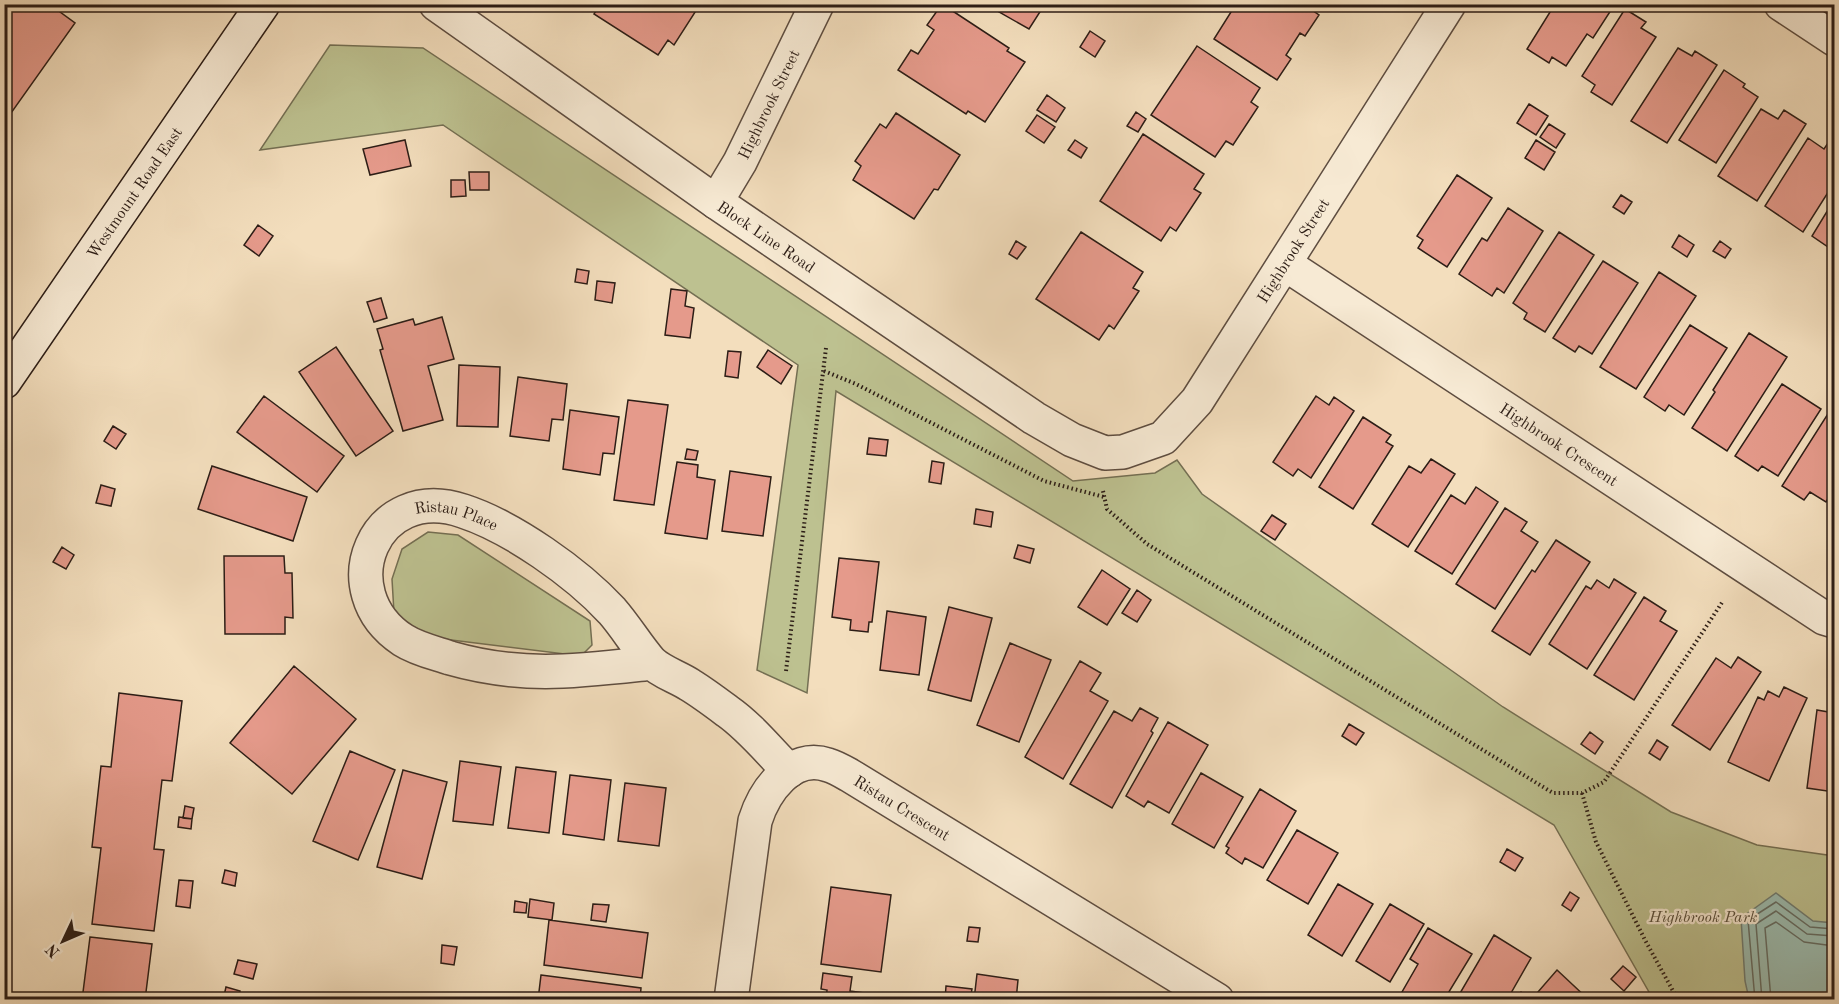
<svg xmlns="http://www.w3.org/2000/svg" width="1839" height="1004" font-family="'Old Standard TT',serif">
	<style>
		.green { fill: #bdc190; stroke: #746f53; stroke-width: 1.5 }
		.water { fill: #9bbcb0; stroke: #6f7c72; stroke-width: 1.5 }
		.lines { fill: none; stroke-linecap: round; stroke-linejoin: round }
		.shore { stroke: #646c63; stroke-width: 1.5 }
		.building { fill: #e59a8b; stroke: #2c1d16; stroke-width: 1.5 }
		.minor-casing { stroke: #5e4d40; stroke-width: 36 }
		.secondary-casing { stroke: #2c1d16; stroke-width: 36 }
		.path { stroke: #2c1d16; stroke-width: 4; stroke-dasharray: 1.5 3; stroke-linecap: butt }
		.minor { stroke: #f7ead4; stroke-width: 33 }
		.secondary { stroke: #f7ead4; stroke-width: 33 }
		.labels { text-anchor: middle; stroke-width: 4.5; stroke-linejoin: round; paint-order: stroke }
		.street-label { font-size: 16px; fill: #2c1d16; stroke: #f7ead4 }
		.park-label { font-size: 16px; font-style: italic; fill: #584e3b; stroke: #f7ead4 }
	</style>
	<rect width="100%" height="100%" fill="#f3debd"/>
	<filter id="stains"><feTurbulence type="fractalNoise" baseFrequency=".00333" numOctaves="4"/><feColorMatrix values="0 0 0 0 .2 0 0 0 0 .09 0 0 0 0 .02 0 0 0 .5 -.17"/></filter>
	<radialGradient id="worn" r=".72"><stop offset=".6" stop-color="#630" stop-opacity="0"/><stop offset="1" stop-color="#630" stop-opacity=".3"/></radialGradient>
	<!-- green -->
	<path class="green" d="M330,45L423,48L1073,481L1155,473L1177,460L1202,494L1503,707L1671,812L1757,845L1834,856V999H1653L1554,825L836,391L807,693L757,670L798,365L443,125L260,150Z
		M428,532L458,535L590,621L592,645L581,656L427,637L394,613L392,579L402,549Z"/>
	<!-- water -->
	<path class="water" d="M1776,893L1813,921L1834,923V999H1749L1745,981L1741,918Z"/>
	<g class="lines">
		<!-- shore -->
		<path class="shore" d="M1755,1000L1748,920L1776,902L1810,927L1834,929
			M1762,1000L1756,924L1776,911L1807,934L1834,936
			M1771,1000L1765,928L1776,922L1804,942L1834,946"/>
	</g>
	<!-- building -->
	<path class="building" d="M4,4H49L75,23L4,123Z
		M600,4H696L699,6L674,45L668,40L658,55L594,14Z
		M942,4L1009,48L1007,51L1025,62L985,122L968,111L966,114L898,70L911,50L918,54L934,30L927,25Z
		M985,4H1045L1029,29Z
		M1236,4H1303L1319,15L1305,36L1300,33L1286,55L1291,59L1277,80L1214,39Z
		M1555,4H1615L1593,38L1587,34L1566,66L1552,57L1549,63L1527,49Z
		M1625,9L1646,22L1641,28L1656,37L1612,105L1591,92L1595,85L1582,76Z
		M1090,31L1105,41L1095,57L1080,47Z
		M1197,46L1260,88L1251,102L1258,107L1233,145L1226,141L1215,157L1151,115Z
		M1678,48L1692,56L1695,51L1717,65L1667,143L1631,121Z
		M1724,70L1745,84L1743,87L1758,97L1716,163L1679,140Z
		M1047,95L1065,108L1056,122L1037,110Z
		M1529,104L1548,116L1536,135L1517,123Z
		M1761,109L1778,119L1784,110L1806,124L1757,201L1718,176Z
		M1136,112L1146,119L1138,132L1127,126Z
		M896,113L960,155L938,190L934,189L914,219L853,180L861,166L855,161L880,124L886,128Z
		M1037,115L1055,127L1044,143L1026,131Z
		M1549,124L1565,134L1556,148L1540,137Z
		M1143,134L1204,174L1194,189L1201,193L1176,231L1170,227L1161,241L1100,201Z
		M1808,138L1824,149L1830,140L1834,143V183L1803,232L1765,206Z
		M405,140L411,166L370,175L363,149Z
		M1075,140L1087,148L1081,158L1068,150Z
		M1536,140L1555,152L1544,170L1525,158Z
		M469,172H489V190H470Z
		M1457,175L1492,198L1447,267L1418,248L1423,240L1417,236Z
		M451,180H465L466,196L451,197Z
		M1621,195L1632,202L1624,214L1613,207Z
		M1834,200V251L1812,236Z
		M1508,208L1543,231L1504,293L1497,288L1492,296L1459,274L1482,238L1487,241Z
		M258,225L273,236L259,256L244,245Z
		M1081,232L1143,272L1133,288L1139,291L1114,329L1109,325L1099,340L1036,299Z
		M1559,232L1594,255L1545,332L1524,319L1527,313L1513,303Z
		M1679,235L1694,245L1687,257L1672,247Z
		M1016,241L1026,247L1017,259L1009,254Z
		M1720,241L1731,249L1725,258L1713,251Z
		M1603,261L1638,283L1592,354L1579,346L1575,352L1553,338Z
		M577,269L589,271L587,284L575,282Z
		M1659,272L1696,296L1636,389L1600,367Z
		M597,281L615,283L612,303L595,300Z
		M671,289L687,291L685,306L694,308L690,338L665,335Z
		M381,298L387,318L374,322L367,302Z
		M442,317L454,359L428,366L443,420L403,431L380,350L383,349L377,329L413,319L415,325Z
		M1690,325L1727,348L1684,415L1669,405L1665,411L1644,397Z
		M1749,333L1787,357L1727,451L1692,428L1715,392L1713,390Z
		M1834,342V355L1829,352Z
		M336,347L393,431L356,456L299,372Z
		M768,350L792,366L781,384L757,367Z
		M728,351L741,352L738,378L725,376Z
		M459,365L500,367L498,427L457,426Z
		M518,377L567,384L563,420L552,419L549,441L510,436Z
		M1782,384L1821,409L1778,476L1762,466L1758,471L1735,456Z
		M264,396L344,456L317,492L237,432Z
		M1316,396L1329,405L1334,397L1354,411L1311,478L1298,469L1293,476L1273,462Z
		M628,400L668,405L654,505L614,500Z
		M1831,409L1834,411V489L1826,502L1810,492L1804,500L1782,486Z
		M570,410L619,417L614,454L603,453L600,475L563,469Z
		M1363,417L1391,435L1386,442L1393,446L1353,509L1319,487Z
		M113,426L126,434L116,449L104,441Z
		M869,438L888,440L886,456L867,454Z
		M687,449L698,451L696,460L685,459Z
		M1431,459L1455,474L1408,547L1372,524L1409,466L1421,473Z
		M932,461L944,463L941,484L929,482Z
		M677,462L698,465L697,477L715,480L707,539L665,533Z
		M212,466L307,497L293,541L198,509Z
		M730,471L771,477L763,536L722,531Z
		M101,485L115,489L111,506L96,503Z
		M1476,487L1498,502L1452,574L1415,551L1451,495L1465,504Z
		M1834,507V521L1828,517Z
		M1505,508L1527,522L1521,531L1538,542L1495,609L1456,584Z
		M976,509L993,512L991,527L974,524Z
		M1272,515L1286,524L1275,540L1261,531Z
		M1556,540L1590,562L1530,655L1492,631L1532,570L1535,572Z
		M1018,545L1034,549L1030,563L1014,558Z
		M62,547L74,555L66,569L53,562Z
		M224,556H284L285,573H292L293,618L285,617V634H225Z
		M839,558L879,562L872,622H869L868,632L850,630L851,620L832,617Z
		M1102,570L1130,589L1107,625L1078,607Z
		M1614,579L1636,593L1587,669L1549,644L1586,586L1591,589L1597,580L1609,588Z
		M1137,590L1151,600L1137,622L1122,613Z
		M1644,597L1666,611L1660,621L1677,631L1634,700L1594,675Z
		M949,607L992,618L971,701L928,690Z
		M887,611L926,617L919,675L880,670Z
		M1010,643L1051,660L1019,742L977,725Z
		M1738,657L1761,672L1710,750L1672,725L1716,658L1731,668Z
		M1080,661L1101,673L1090,691L1108,701L1063,779L1025,757Z
		M294,666L356,719L292,794L230,743Z
		M1784,687L1807,698L1769,781L1728,762L1758,697L1764,700L1768,691L1779,697Z
		M119,693L182,701L172,781L162,780L154,849L164,850L154,931L92,924L101,848L92,847L101,766L111,767Z
		M1140,708L1158,718L1151,731L1153,733L1112,808L1070,784L1114,711L1132,721Z
		M1817,710L1834,713V792L1807,788Z
		M1168,722L1208,745L1169,813L1148,801L1144,807L1126,796Z
		M1349,724L1364,733L1356,745L1342,736Z
		M1590,732L1603,742L1595,754L1581,744Z
		M1657,740L1668,747L1660,760L1649,753Z
		M350,751L395,770L358,860L313,841Z
		M460,761L501,767L493,825L453,821Z
		M516,767L556,772L549,833L508,828Z
		M403,770L447,782L422,879L377,867Z
		M1201,773L1243,797L1214,848L1172,824Z
		M570,775L611,780L604,840L563,834Z
		M625,783L666,788L659,846L618,841Z
		M1260,789L1296,811L1263,868L1245,858L1242,864L1226,853L1229,848L1226,846Z
		M185,806L194,808L192,819L183,818Z
		M179,817L192,819L191,829L178,827Z
		M1297,830L1338,853L1308,904L1267,880Z
		M1507,849L1523,858L1515,871L1500,862Z
		M225,870L237,873L235,886L222,883Z
		M179,880L193,881L190,908L176,906Z
		M1338,884L1373,904L1342,956L1308,935Z
		M831,887L891,895L881,972L821,964Z
		M1570,892L1579,898L1571,911L1562,905Z
		M530,899L554,903L552,920L528,917Z
		M515,901L527,903L526,913L514,912Z
		M593,904L609,905L606,922L591,920Z
		M1390,904L1424,924L1390,982L1356,961Z
		M549,920L648,933L642,978L544,965Z
		M969,927L980,928L978,942L967,941Z
		M1428,928L1472,954L1444,1000H1416L1402,992L1418,964L1410,959Z
		M1494,935L1531,958L1507,1000H1456Z
		M90,937L152,944L145,1000H82Z
		M442,945L457,947L454,965L441,963Z
		M238,960L257,964L253,979L234,974Z
		M1623,966L1636,977L1624,991L1611,979Z
		M1557,970L1589,1000H1531Z
		M823,973L852,977L850,991L916,1000H826L827,990L821,989Z
		M977,974L1018,980L1016,1000H974Z
		M541,975L641,988L640,1000H538Z
		M946,986L972,989L970,1000H945Z
		M226,987L240,991L238,1000H223Z
		M1521,992L1529,1000H1514Z"/>
	<g class="lines">
		<!-- minor casing -->
		<g class="minor-casing">
			<g id="minor">
				<path id="s1" d="M436,4L716,202L1034,418L1072,440L1105,453L1123,452L1163,438L1197,401L1449,4"/>
				<path d="M1781,4L1834,39"/>
				<path id="s2" d="M716,202L740,162L817,4"/>
				<path id="s3" d="M1285,264L1824,618L1834,621"/>
				<path id="s4" d="M652,663C579,671 523,679 450,658C435,653 417,649 403,640C329,591 374,481 463,511C512,527 577,573 612,611C626,627 637,646 651,662C661,672 678,677 690,685C703,693 715,702 727,711C750,727 769,751 789,771"/>
				<path id="s5" d="M731,1000L755,821C764,792 791,752 828,765C835,767 842,771 849,775L1217,1000"/>
			</g>
		</g>
		<!-- secondary casing -->
		<g class="secondary-casing">
			<g id="secondary">
				<path id="s6" d="M4,382L263,4"/>
			</g>
		</g>
		<!-- path -->
		<path class="path" d="M824,371L856,384L1044,481L1104,497
			M1103,491L1107,509L1147,544L1553,793H1582L1604,782L1723,601
			M786,671L826,348
			M1582,793L1596,842L1645,940L1678,1000"/>
		<!-- minor -->
		<use href="#minor" class="minor"/>
		<!-- secondary -->
		<use href="#secondary" class="secondary"/>
	</g>
	<g class="labels">
		<!-- street labels -->
		<g class="street-label">
			<text dy="6" stroke="none"><textPath href="#s2" startOffset="111">Highbrook Street</textPath></text>
			<text dy="6" stroke="none"><textPath href="#s6" startOffset="230">Westmount Road East</textPath></text>
			<text dy="6" stroke="none"><textPath href="#s1" startOffset="404">Block Line Road</textPath></text>
			<text dy="6" stroke="none"><textPath href="#s1" startOffset="1096">Highbrook Street</textPath></text>
			<text dy="6" stroke="none"><textPath href="#s3" startOffset="328">Highbrook Crescent</textPath></text>
			<text dy="6" stroke="none"><textPath href="#s4" startOffset="464">Ristau Place</textPath></text>
			<text dy="6" stroke="none"><textPath href="#s5" startOffset="369">Ristau Crescent</textPath></text>
		</g>
		<!-- park labels -->
		<g class="park-label">
			<text x="1703" y="922">Highbrook Park</text>
		</g>
	</g>
	<!-- margin -->
	<rect width="1839" height="1004" fill="none" stroke="#f3debd" stroke-width="24"/>
	<rect x="6" y="6" width="1827" height="992" fill="none" stroke="#2c1d16" stroke-width="3"/>
	<rect x="12" y="12" width="1815" height="980" fill="none" stroke="#2c1d16" stroke-width="1.5"/>
	<!-- north arrow -->
	<g transform="translate(63 941) rotate(226)" stroke="#f7ead4" stroke-width="4.5" paint-order="stroke">
	<path d="M0-4.5L10 22L0 15L-10 22Z" fill="#2c1d16"/>
	<text y="-9" font-size="16" font-weight="bold" text-anchor="middle" fill="#2c1d16">N</text>
	</g>
	<rect width="100%" height="100%" filter="url(#stains)"/>
	<rect width="100%" height="100%" fill="url(#worn)"/>
</svg>
